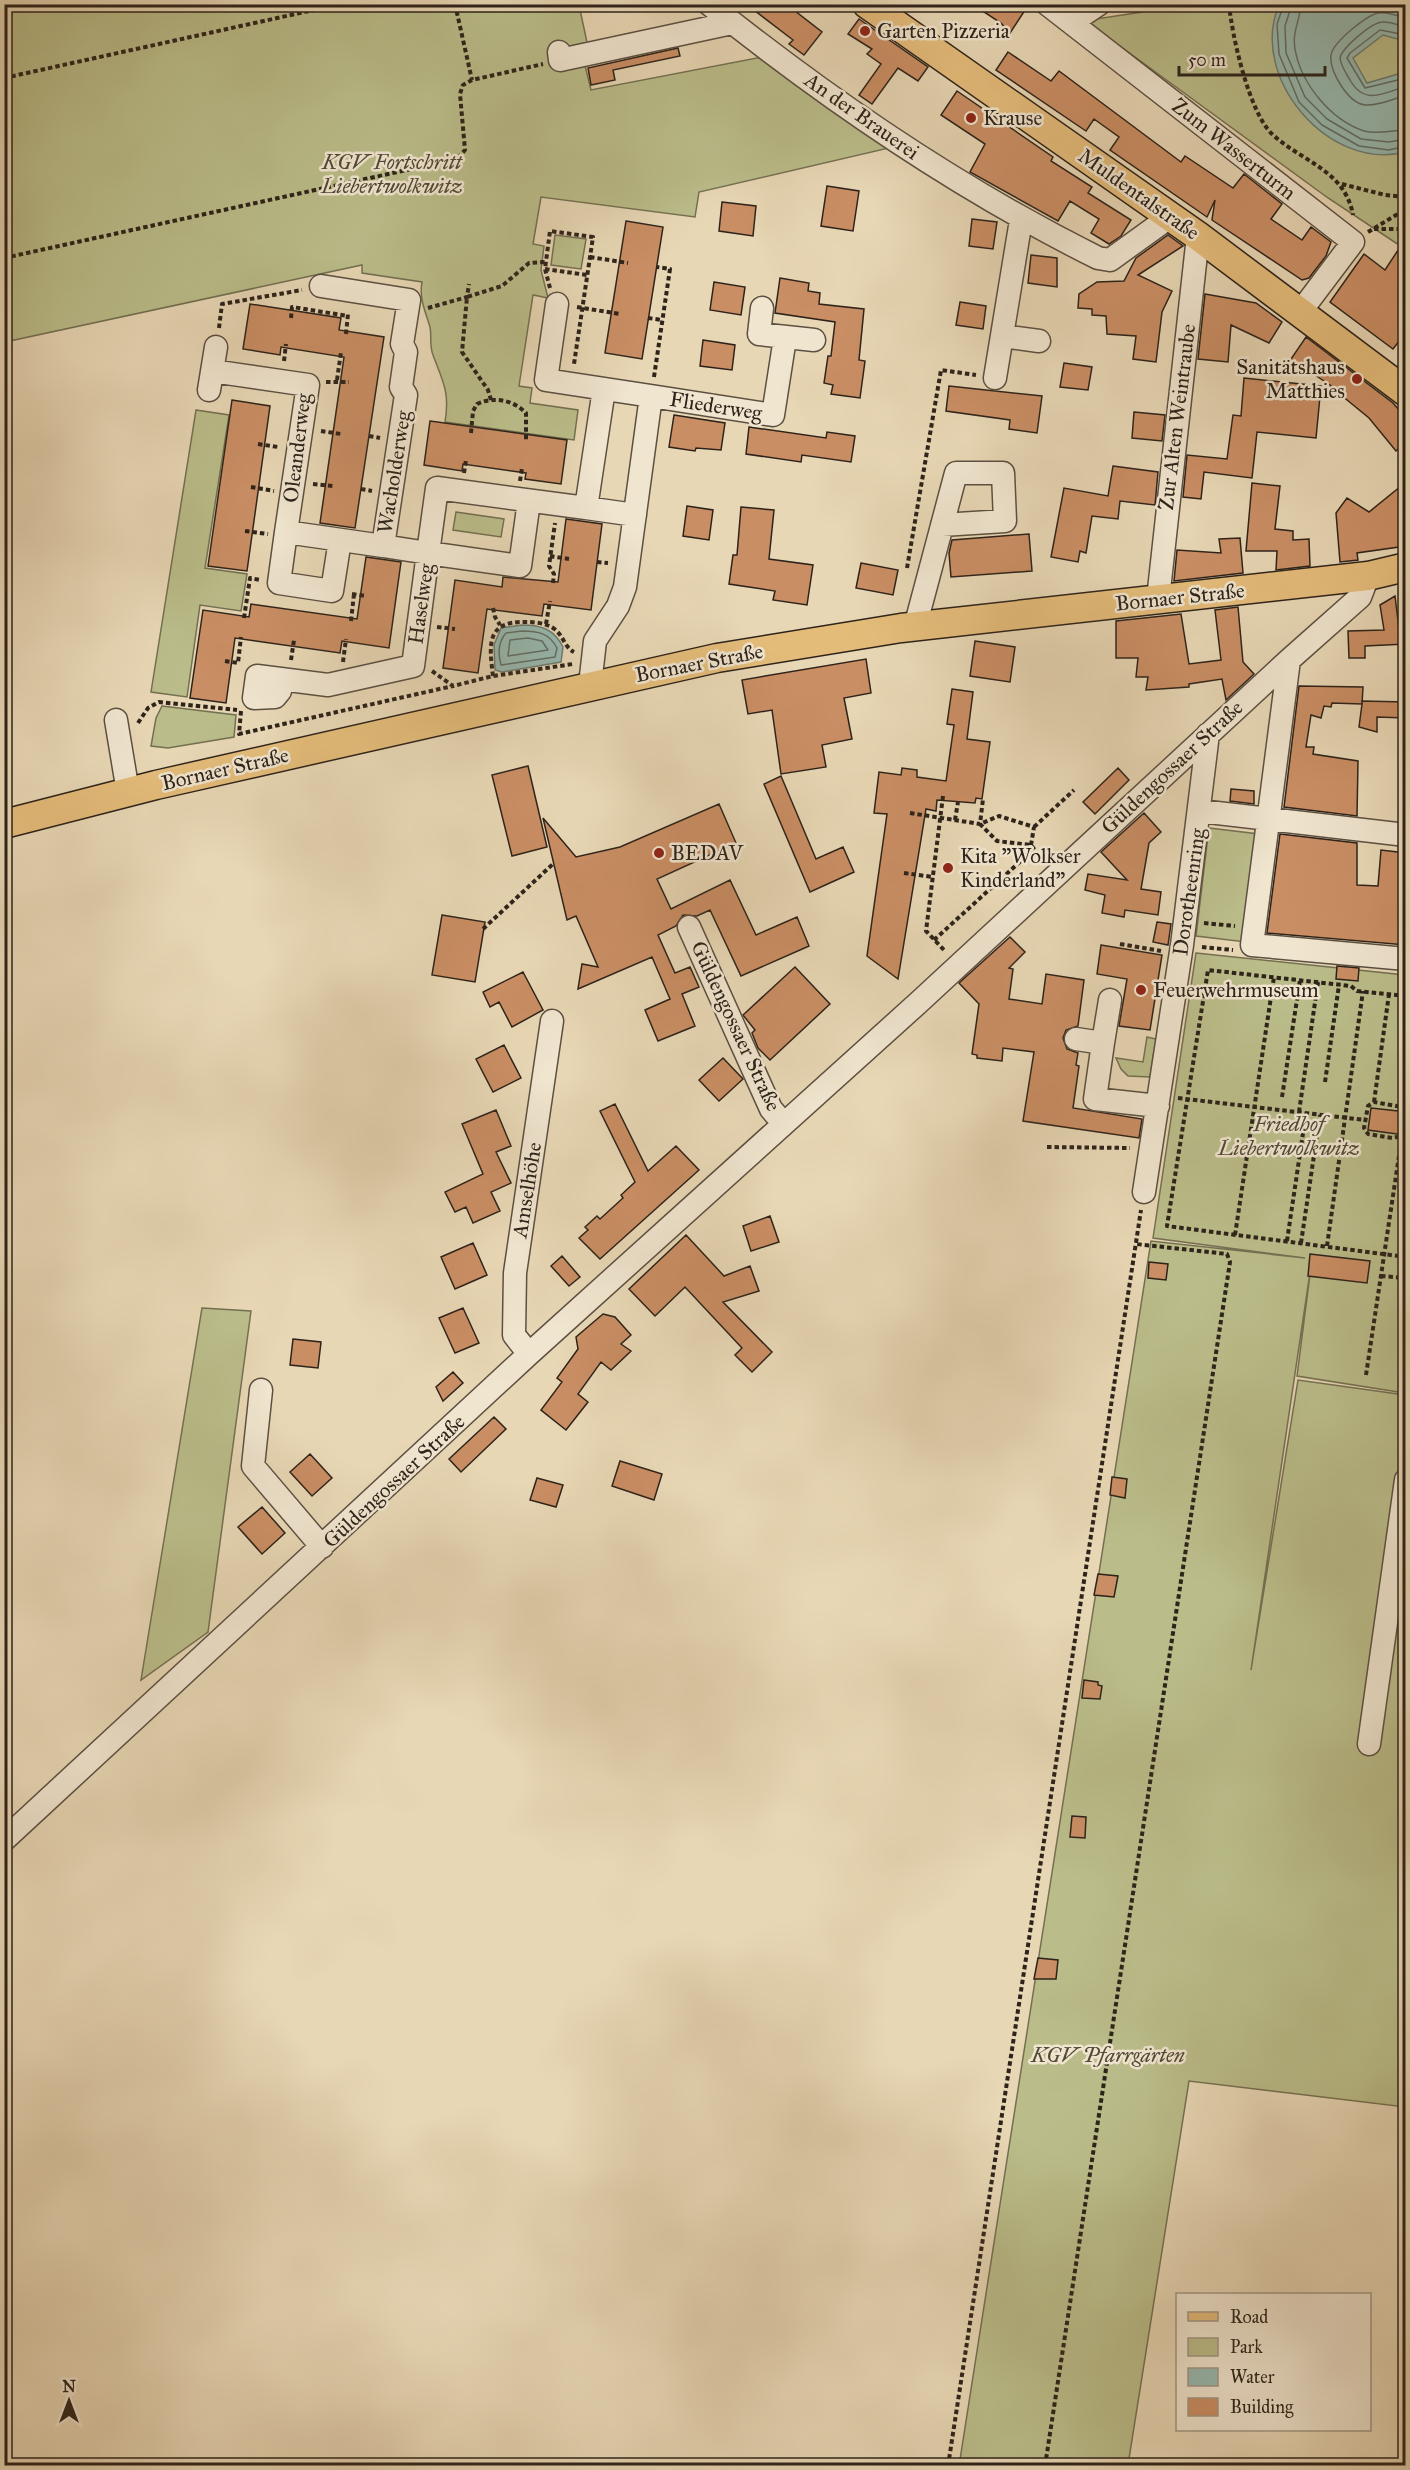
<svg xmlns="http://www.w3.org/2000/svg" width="1410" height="2470" font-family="'IM FELL Great Primer',serif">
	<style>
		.green { fill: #babd8a; stroke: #747052; stroke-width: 1.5 }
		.water { fill: #97b9b0; stroke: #6d7d74; stroke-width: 1.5 }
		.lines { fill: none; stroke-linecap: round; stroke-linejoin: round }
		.shore { stroke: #626e66; stroke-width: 1.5 }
		.building { fill: #ca8e64; stroke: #2d231b; stroke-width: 1.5 }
		.minor-casing { stroke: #5c5042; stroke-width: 25 }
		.major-casing { stroke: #2d231b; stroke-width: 31 }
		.path { stroke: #2d231b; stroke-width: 4; stroke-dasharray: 4.5 3; stroke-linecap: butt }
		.minor { stroke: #f0e5cf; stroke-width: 22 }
		.major { stroke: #e4bc7a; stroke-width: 28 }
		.poi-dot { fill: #8f2418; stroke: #f0e5cf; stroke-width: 2 }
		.labels { text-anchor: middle; stroke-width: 5; stroke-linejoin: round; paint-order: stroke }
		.poi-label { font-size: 21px; fill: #2d231b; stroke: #f0e5cf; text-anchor: start }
		.street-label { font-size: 21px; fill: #2d231b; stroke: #f0e5cf }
		.park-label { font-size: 21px; font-style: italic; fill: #504a37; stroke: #f0e5cf }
	</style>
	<rect width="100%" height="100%" fill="#e8d7b5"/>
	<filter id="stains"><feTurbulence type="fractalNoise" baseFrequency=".00333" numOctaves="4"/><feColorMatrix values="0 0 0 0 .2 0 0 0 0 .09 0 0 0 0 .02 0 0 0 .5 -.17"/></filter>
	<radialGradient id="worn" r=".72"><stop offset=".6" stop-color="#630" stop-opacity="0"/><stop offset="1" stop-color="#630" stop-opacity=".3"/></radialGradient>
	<!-- green -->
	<path class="green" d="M1141,4L1405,5V249L1328,198L1102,33L1092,35L1089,20L1142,12Z
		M4,5H579L588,47L581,49L591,90L762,57L889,148L699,192L695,217L541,197L533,244L544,246L541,270L548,298L533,295L519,386L532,388L530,403L578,410L574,440L445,422C450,392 443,382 433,355C429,345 432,336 430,327C425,310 419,299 422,282L362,273V265L5,342Z
		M555,235L586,239L581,269L551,265Z
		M196,410L229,415L205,568L247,574L241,611L200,605L187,697L151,692Z
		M456,512L504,519L501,537L453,530Z
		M162,706L236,715L234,737L168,748L151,746L156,718Z
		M1209,828L1259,834L1246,942L1196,936Z
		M1196,953L1405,975V1393L1297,1376L1312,1259L1251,1670L1298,1380L1405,1395V2107L1189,2081L1128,2465L959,2466L1151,1241L1305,1258L1153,1238Z
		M1147,1037L1156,1039L1150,1077L1128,1076L1121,1069L1116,1058L1143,1062Z
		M202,1308L251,1311L208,1632L141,1680Z"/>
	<!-- water -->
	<path class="water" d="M1279,5H1405V41L1383,35L1353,58L1367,83L1405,72V152C1329,172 1248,77 1279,5Z
		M522,625C541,625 554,629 563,647L561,662L502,672L495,670L494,645L501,628Z"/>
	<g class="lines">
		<!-- shore -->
		<path class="shore" d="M1284,4L1277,24L1279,54L1299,102L1322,125L1359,146L1389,150L1406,146
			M1292,4L1285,26L1286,53L1305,97L1327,119L1361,139L1389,142L1406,139
			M1301,4C1300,21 1292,31 1295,49C1301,84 1331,120 1364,131C1378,135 1392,130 1406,130
			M1406,18C1397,16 1387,11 1378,13C1366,16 1333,42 1331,55C1329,71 1348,103 1365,105C1378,106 1394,99 1406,95
			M1406,27C1398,25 1389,21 1382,22C1371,23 1342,48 1340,58C1341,66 1346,73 1350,80C1364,105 1383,94 1406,86
			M1406,35L1380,30L1350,53L1347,58L1365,88L1406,78
			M522,631C538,631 549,633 557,648L555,657L501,665C498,654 498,642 506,633Z
			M528,638L542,641L548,650L508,656L510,640Z"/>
	</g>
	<!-- building -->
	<path class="building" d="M746,4H786L822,32L804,55L789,44L793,40Z
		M972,4H1029L1010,33L1001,23Z
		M859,19L928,67L918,81L898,68L872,104L859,95L881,64L867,54L872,49L848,34Z
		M678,48L680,56L613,70L615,80L591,85L588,68Z
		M1008,52L1051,81L1059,71L1181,162L1185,156L1233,188L1244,174L1282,204L1271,219L1302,240L1311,227L1331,242L1326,256L1309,278L1302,280L1212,220L1215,200L1207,217L1110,150L1119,137L1094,119L1086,131L996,70Z
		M957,91L1053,157L1051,161L1092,187L1088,193L1131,220L1121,236L1109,244L1091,233L1099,219L1070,201L1058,221L970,172L985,144L941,115Z
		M827,186L859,191L853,231L821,226Z
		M722,202L756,206L753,236L719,231Z
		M972,219L997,222L993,249L969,246Z
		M626,221L663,227L642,359L605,353Z
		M1168,235L1183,246L1138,275L1172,291L1162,312L1156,362L1133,359L1136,336L1107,334L1106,316L1092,315V309L1078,308L1079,294L1097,282L1124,281L1136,258Z
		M1406,238V332L1393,349L1330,302L1364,254L1385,270Z
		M1031,255L1057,258V287L1028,283Z
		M780,278L809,283L808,291L820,293L819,304L864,309L859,360L865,361L860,398L831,394L833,385L824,383L828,356H831L835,322L775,313Z
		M714,282L745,287L741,315L710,310Z
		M1205,294L1256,303L1282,322L1269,343L1231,325L1228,362L1198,359Z
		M960,302L986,306L983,329L956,325Z
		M250,304L341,318L339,330L384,337L355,528L320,523L344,357L281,347L280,355L243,349Z
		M1306,337L1393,403L1406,418V442L1396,451L1369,418L1330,386L1333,387L1291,359Z
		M703,340L735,345L732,370L700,366Z
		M1064,363L1092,367L1088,390L1060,387Z
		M1244,378L1321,386L1316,438L1257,432L1252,478L1204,472L1201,499L1183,497L1187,455L1227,459L1233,415L1241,416Z
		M949,386L1042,396L1037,433L1009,429L1010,420L946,411Z
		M232,400L270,406L247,571L208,566Z
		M1134,412L1165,415L1162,441L1132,438Z
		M674,415L725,423L721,450L696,448L695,451L669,447Z
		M430,421L567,440L561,484L525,479L526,473L463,464L462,471L424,465Z
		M749,427L826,438L827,432L855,436L851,462L802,455L801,462L746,454Z
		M1113,466L1158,472L1155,505L1120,501L1118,519L1092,516L1086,553L1080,551L1078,562L1051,557L1064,488L1108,496Z
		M1406,482V546L1357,553L1358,560L1340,562L1336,513L1347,498L1369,512Z
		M1252,483L1280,486L1275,529L1293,531V540L1309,539L1310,566L1276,570L1277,551H1246Z
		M687,506L713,510L709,540L683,536Z
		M741,507L774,510L769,559L813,565L807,605L773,600L775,591L729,584L733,555H737Z
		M566,519L602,524L591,610L544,604L542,616L487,609L478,673L443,668L455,580L502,587L503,577L558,582Z
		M1029,534L1032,571L951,577L949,553L952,540Z
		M1240,538L1243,573L1174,581L1177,550L1221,553L1219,539Z
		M366,557L401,562L389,648L342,641L340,653L235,638L226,703L190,698L203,610L249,617L251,604L357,619Z
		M861,563L898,570L893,595L856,588Z
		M1395,596L1399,629H1406V644L1365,646V658H1349L1348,631L1384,630L1380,605Z
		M1238,607L1243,662L1254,674L1226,700L1222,679L1189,684V687L1146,690L1148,677H1136L1138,658H1116V621L1181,614L1189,664L1221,660L1215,610Z
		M975,641L1015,647L1010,682L970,676Z
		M866,659L871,693L844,698L852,739L822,745L826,767L781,774L772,710L748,714L742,680Z
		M1299,686L1363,687L1362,704V701L1406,702V718L1377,717V732L1359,727L1362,704L1332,703L1331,707L1324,706L1321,718L1311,715L1306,747H1314L1313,754L1358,761L1357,816L1284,807Z
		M952,689L973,692L967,739L990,742L982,799L976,798L975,803L937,800L936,811L926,809L898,979L867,956L887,814L874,813L879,772L901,775L902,768L917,770V777L946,781L954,725L947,724Z
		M528,766L547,847L512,856L492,775Z
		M1118,768L1129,780L1095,814L1083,802Z
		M781,776L816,859L843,847L854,872L810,892L764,784Z
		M1231,789L1254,791V804L1230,801Z
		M719,804L736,843L657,879L671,909L730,880L756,935L797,917L809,946L741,976L710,910L697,916L683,915L676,926L658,935L675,973L690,967L699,987L682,994L695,1026L658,1041L645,1010L670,999L652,957L578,989L582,964L598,967L576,916L567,920L543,818L576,857L620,847Z
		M1144,813L1161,832L1149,843L1141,889L1161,892L1158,915L1125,910L1124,917L1102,913L1105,895L1085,890L1088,874L1127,880L1101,852Z
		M1280,834L1357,843V885L1378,886L1381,850L1406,853V945L1267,933Z
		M442,915L485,922L475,982L432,975Z
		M1157,922L1171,924L1168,945L1153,942Z
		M1010,937L1025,952L1009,968L1013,969L1009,999L1042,1004L1046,974L1084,980L1078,1026L1066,1030L1063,1038L1067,1049L1078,1053L1076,1065L1079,1066L1073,1108L1142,1119L1139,1138L1023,1121L1034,1052L1003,1048L1002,1061L977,1058V1055L972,1054L979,1004L959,983Z
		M1101,945L1162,955L1150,1030L1119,1026L1127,979L1097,974Z
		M1337,966L1359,968L1358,981L1336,979Z
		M795,967L830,1004L770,1060L758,1048L752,1033L755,1030L743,1015Z
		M523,972L543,1010L512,1027L499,1002L490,1007L483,992Z
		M504,1045L521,1078L493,1092L476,1059Z
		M723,1058L743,1079L719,1101L699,1080Z
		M615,1104L648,1171L676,1146L699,1170L600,1259L579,1238L588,1230L585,1227L597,1216L600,1219L623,1198L621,1195L635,1182L600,1111Z
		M1371,1108L1398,1111L1406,1117L1405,1128L1397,1134L1368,1130Z
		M496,1110L511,1146L496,1152L511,1183L491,1192L500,1211L473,1223L466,1207L455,1212L445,1192L483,1174L462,1124Z
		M770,1216L779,1242L751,1251L743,1226Z
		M686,1235L724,1276L750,1266L759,1291L723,1302L772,1352L752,1372L735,1355L742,1348L685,1287L655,1316L629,1289Z
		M473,1243L487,1275L455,1289L441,1257Z
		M1310,1254L1370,1261L1367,1283L1308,1276Z
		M562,1256L580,1277L569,1286L551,1266Z
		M1149,1262L1168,1264L1166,1280L1148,1278Z
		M463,1308L479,1343L455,1353L439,1318Z
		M603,1314L615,1317L631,1335L621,1344L631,1351L611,1370L601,1362L578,1394L588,1402L566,1430L541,1410L562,1382L557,1378L578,1349L576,1337Z
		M293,1339L321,1342L318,1368L290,1365Z
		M453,1372L463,1383L443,1401L436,1387Z
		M494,1417L506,1429L461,1472L449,1459Z
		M310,1454L332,1478L312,1496L290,1472Z
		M620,1461L662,1474L654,1500L612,1486Z
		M1112,1477L1127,1479L1125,1498L1110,1495Z
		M537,1478L563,1485L556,1507L530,1500Z
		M262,1507L285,1533L262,1554L238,1527Z
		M1098,1574L1118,1576L1114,1597L1094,1595Z
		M1084,1680L1098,1682V1685L1102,1686L1100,1699L1082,1698Z
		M1072,1816L1086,1817L1085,1838L1070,1837Z
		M1038,1958L1058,1960L1056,1979H1034Z"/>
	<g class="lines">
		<!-- minor casing -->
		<g class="minor-casing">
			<path id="minor" d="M709,4C830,101 959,189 1098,258L1110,260L1171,216
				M1047,4L1353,242L1301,311
				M1072,22L1099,4
				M559,52L560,60L732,23
				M321,286L409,300L402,344L406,352L401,387L406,395L383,546L428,553L437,488L586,508
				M557,304L546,380L651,396L625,587L618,606L595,641L590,685
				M762,308L759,334L814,340
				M1002,336L1039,341
				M212,371L308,385L286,532L383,546
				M995,378L1021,220
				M604,389L586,508L635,515
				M209,390L216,347
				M651,396L773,415L785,338
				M286,532L279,583L332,591L340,540
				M1158,599L1198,236
				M915,627L956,473H1003L1005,521L942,525
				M1289,660L1252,945L1406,959
				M282,679L280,691L275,697L254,698L257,676L328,685L413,666L428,553L520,566L529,501
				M116,720L128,792
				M1200,811L1406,835
				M689,927L771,1109L783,1123
				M1076,1039L1103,1043L1095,1099L1158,1106
				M1103,1043L1110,1000
				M1144,1192L1182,945L1208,734
				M529,1354L514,1335L515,1273L552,1021
				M261,1390L253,1466L322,1547
				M1369,1744L1406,1480
				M4,1840L529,1354L918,1003L1289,660L1360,597L1368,576"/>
		</g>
		<!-- major casing -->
		<g class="major-casing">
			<path id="major" d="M867,4L1198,236L1406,392
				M4,824L156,785L717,658L901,628L1368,576L1406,567"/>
		</g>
		<!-- path -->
		<path class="path" d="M455,4L472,80
			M1229,4C1232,36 1249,112 1272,134C1302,162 1345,170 1353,215
			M4,78L341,4
			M1342,184L1385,195L1406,197
			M1374,229H1406
			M1368,232L1406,209
			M590,257L628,263
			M4,258L457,159L465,150L460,94L463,85L472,80L543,64
			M545,269L587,275
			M550,288L545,269L550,231L593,237L574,364
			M577,307L620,314
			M428,308L467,297L469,284
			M291,318L292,307L348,316
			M648,318L662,320
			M219,328L222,304L302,290
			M346,334L348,314
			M284,361L286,344
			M654,377L670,269L657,267
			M337,380L341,352
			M326,382H349
			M491,400L488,390L462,352L467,297L502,286L529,263L546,262
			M321,431L341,434
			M471,433L473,411L477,404C494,396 513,400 526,413V441
			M369,436L380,438
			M258,444L278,447
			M464,473L466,460
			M520,481L522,468
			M313,484L333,486
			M251,487L274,491
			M361,489L372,491
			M245,531L268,534
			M550,556L569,559
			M597,562L608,563
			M907,568L941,370L976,375
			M553,583L554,574L549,566L555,523
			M352,594L366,596
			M493,608L495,617L500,625
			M244,618L250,578L260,580
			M351,621L354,594
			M546,624L550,601
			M437,627L455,629
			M291,660L294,640
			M225,661L238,663L241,637
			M343,662L346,639
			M432,671L453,686L493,676L573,664
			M493,676C489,644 486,621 526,622C535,622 545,623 553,628C563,634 564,647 574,652
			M241,711L239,734L453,686
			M138,723L148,708L159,702L237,710
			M943,796L926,931L945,951
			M910,813L980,824L983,799
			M955,820L958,802
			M1034,827L1074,790
			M1031,845L1034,827L999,816L980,824L997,841L1031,845L1044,862
			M904,873L933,877
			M1204,923L1235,926
			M483,929L554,863
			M934,940L1034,849
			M1120,944L1161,951
			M1202,947L1233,950
			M1406,996L1357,991L1351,986L1208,970L1167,1226L1406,1257
			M1325,1082L1339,985
			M1282,1097L1300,980
			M1178,1098L1365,1120
			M1374,1102L1389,994
			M1406,1110L1402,1107L1374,1102L1368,1106L1364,1128L1368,1134L1392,1138L1402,1136L1406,1133
			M1299,1112L1318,982
			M1047,1147L1130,1148
			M1235,1235L1274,977
			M1287,1241L1306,1113
			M1301,1243L1320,1115
			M1327,1246L1363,991
			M1381,1276L1406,1278
			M1366,1375L1402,1136
			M1403,1381L1406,1361
			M948,2466L1141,1210
			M1045,2466L1230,1262L1227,1254L1136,1244"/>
		<!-- minor -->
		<use href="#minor" class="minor"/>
		<!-- major -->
		<use href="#major" class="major"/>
	</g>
	<!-- markers -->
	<g class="poi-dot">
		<circle cx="865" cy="31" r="6"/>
		<circle cx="971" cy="118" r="6"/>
		<circle cx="1357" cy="379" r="6"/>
		<circle cx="659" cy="853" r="6"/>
		<circle cx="948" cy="868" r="6"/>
		<circle cx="1141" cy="990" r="6"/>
	</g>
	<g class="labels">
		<!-- poi labels -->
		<g class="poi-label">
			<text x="877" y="38">Garten Pizzeria</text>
			<text x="983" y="125">Krause</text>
			<text x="1345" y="374" text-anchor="end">Sanitätshaus<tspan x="1345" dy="24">Matthies</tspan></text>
			<text x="671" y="860">BEDAV</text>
			<text x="960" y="863">Kita "Wolkser<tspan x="960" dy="24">Kinderland"</tspan></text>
			<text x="1153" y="997">Feuerwehrmuseum</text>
		</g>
		<!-- street labels -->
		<g class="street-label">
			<text transform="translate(862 116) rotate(35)" y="7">An der Brauerei</text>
			<text transform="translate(1234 149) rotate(38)" y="7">Zum Wasserturm</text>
			<text transform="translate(1139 194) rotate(35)" y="7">Muldentalstraße</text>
			<text transform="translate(716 406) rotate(9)" y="7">Fliederweg</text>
			<text transform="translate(1177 417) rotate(-83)" y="7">Zur Alten Weintraube</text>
			<text transform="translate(297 448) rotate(-83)" y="7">Oleanderweg</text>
			<text transform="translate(394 472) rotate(-81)" y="7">Wacholderweg</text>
			<text transform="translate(1180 597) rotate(-6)" y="7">Bornaer Straße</text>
			<text transform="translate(421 604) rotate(-82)" y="7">Haselweg</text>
			<text transform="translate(699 663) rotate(-11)" y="7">Bornaer Straße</text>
			<text transform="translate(1172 767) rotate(-43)" y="7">Güldengossaer Straße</text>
			<text transform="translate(225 769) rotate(-13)" y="7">Bornaer Straße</text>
			<text transform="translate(1189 892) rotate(-82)" y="7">Dorotheenring</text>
			<text transform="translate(736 1026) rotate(65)" y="7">Güldengossaer Straße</text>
			<text transform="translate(527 1190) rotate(-81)" y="7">Amselhöhe</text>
			<text transform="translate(394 1481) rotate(-43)" y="7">Güldengossaer Straße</text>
		</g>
		<!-- park labels -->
		<g class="park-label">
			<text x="392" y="169">KGV Fortschritt<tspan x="392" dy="24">Liebertwolkwitz</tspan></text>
			<text x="1289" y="1131">Friedhof<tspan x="1289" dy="24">Liebertwolkwitz</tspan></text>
			<text x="1108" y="2062">KGV Pfarrgärten</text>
		</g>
	</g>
	<!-- margin -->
	<rect width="1410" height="2470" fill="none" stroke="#e8d7b5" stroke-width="24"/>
	<rect x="6" y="6" width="1398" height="2458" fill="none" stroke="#2d231b" stroke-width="3"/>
	<rect x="12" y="12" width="1386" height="2446" fill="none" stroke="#2d231b" stroke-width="1.5"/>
	<!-- legend -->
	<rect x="1176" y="2293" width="195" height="138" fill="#f0e5cf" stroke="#a29787" stroke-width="1.5"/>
	<rect x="1188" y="2312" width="30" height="9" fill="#e4bc7a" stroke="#a29787" stroke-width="1.5"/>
	<text x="1230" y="2323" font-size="18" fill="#2d231b">Road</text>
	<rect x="1188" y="2338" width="30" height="18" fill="#babd8a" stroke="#a29787" stroke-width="1.5"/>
	<text x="1230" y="2353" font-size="18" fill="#2d231b">Park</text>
	<rect x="1188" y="2368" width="30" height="18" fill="#97b9b0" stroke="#a29787" stroke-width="1.5"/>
	<text x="1230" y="2383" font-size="18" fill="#2d231b">Water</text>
	<rect x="1188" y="2398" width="30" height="18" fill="#ca8e64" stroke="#a29787" stroke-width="1.5"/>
	<text x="1230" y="2413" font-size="18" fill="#2d231b">Building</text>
	<!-- north arrow -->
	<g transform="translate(69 2401)" stroke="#f0e5cf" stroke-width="4.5" paint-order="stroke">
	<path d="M0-4.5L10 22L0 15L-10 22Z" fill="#2d231b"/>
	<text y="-9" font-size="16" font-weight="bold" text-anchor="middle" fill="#2d231b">N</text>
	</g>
	<!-- scale -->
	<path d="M1179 66v9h146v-9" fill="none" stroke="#2d231b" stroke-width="3"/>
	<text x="1188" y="66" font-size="18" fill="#2d231b" stroke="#f0e5cf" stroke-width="4.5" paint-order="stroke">50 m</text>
	<rect width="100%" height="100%" filter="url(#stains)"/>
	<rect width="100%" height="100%" fill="url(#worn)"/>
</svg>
